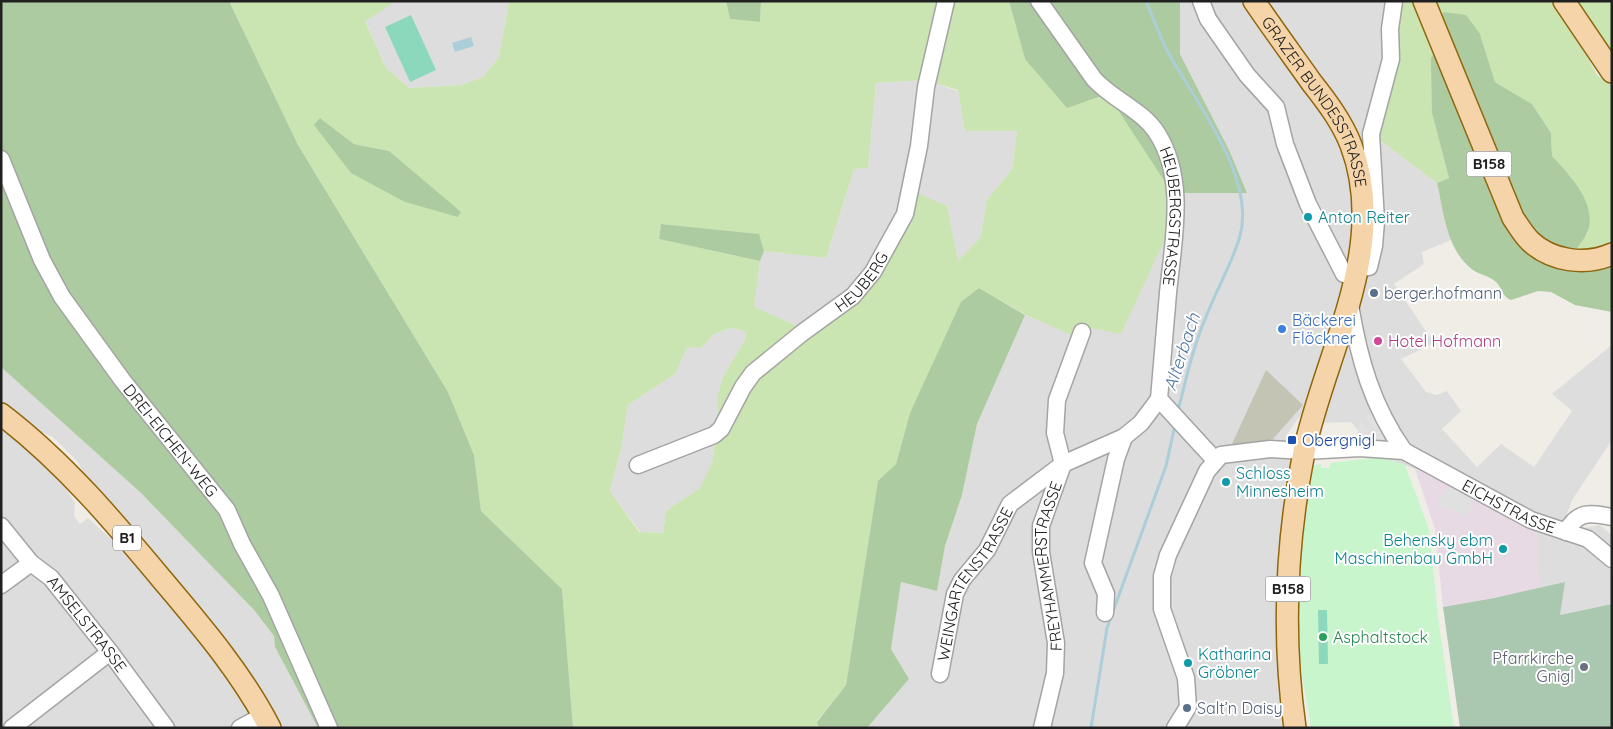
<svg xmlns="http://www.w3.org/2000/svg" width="1613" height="729" font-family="Quicksand,sans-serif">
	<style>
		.residential { fill: #dedddd }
		.industrial { fill: #e8dae5 }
		.construction { fill: #c3c4b3 }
		.grass { fill: #cae5b2; fill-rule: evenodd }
		.forest { fill: #accba0 }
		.cemetery { fill: #aac7af }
		.park { fill: #c9f5cd }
		.pitch { fill: #8cd8bc }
		.parking { fill: #e0e0e0 }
		.water { fill: #acced9 }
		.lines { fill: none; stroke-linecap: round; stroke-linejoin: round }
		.stream { stroke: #acced9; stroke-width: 3 }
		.minor-casing { stroke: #a4a4a4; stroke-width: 19 }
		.major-casing { stroke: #8f660d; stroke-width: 24 }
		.minor { stroke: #fff; stroke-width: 16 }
		.major { stroke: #f4d4a8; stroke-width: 21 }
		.culture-dot { fill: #0f9aa8; stroke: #fff; stroke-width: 2 }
		.service-dot { fill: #5c6f8a; stroke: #fff; stroke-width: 2 }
		.shop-dot { fill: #3f7fe0; stroke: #fff; stroke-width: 2 }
		.hotel-dot { fill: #d1479c; stroke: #fff; stroke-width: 2 }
		.transit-dot { fill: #1a4fb4; stroke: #fff; stroke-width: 2 }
		.leisure-dot { fill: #2e9e5b; stroke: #fff; stroke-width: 2 }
		.worship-dot { fill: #6b7280; stroke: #fff; stroke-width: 2 }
		.labels { text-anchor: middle; stroke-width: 4; stroke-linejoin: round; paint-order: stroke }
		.shield { fill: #fff; stroke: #636363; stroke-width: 1 }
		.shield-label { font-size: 15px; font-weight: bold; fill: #202020 }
		.street-label { font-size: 16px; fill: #202020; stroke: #fff }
		.culture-label { font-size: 16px; fill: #0d838f; stroke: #fff; text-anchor: start }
		.service-label { font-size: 16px; fill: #4e5e75; stroke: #fff; text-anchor: start }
		.shop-label { font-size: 16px; fill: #366cbe; stroke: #fff; text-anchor: start }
		.hotel-label { font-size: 16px; fill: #b23c85; stroke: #fff; text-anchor: start }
		.transit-label { font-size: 16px; fill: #164399; stroke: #fff; text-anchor: start }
		.leisure-label { font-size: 16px; fill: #27864d; stroke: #fff; text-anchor: start }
		.worship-label { font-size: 16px; fill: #5b616d; stroke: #fff; text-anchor: end }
		.water-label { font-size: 18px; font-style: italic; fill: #5178a0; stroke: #fff }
	</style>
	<rect width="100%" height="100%" fill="#f0ede7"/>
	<!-- residential -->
	<path class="residential" d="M397,1H509L499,57L483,77L461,85L409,88L386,68L365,20Z
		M1180,1H1246L1339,130L1356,205L1351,265L1303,412L1287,434L1291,465L1282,533L1277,610L1280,691L1285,728H867L909,679L891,649L901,582L937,591L945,546L962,495L977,424L1025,315L1076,336L1172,193L1229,150L1180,54Z
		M1261,1H1397L1376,137L1437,183L1451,240L1422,252L1424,264L1394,284L1434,343L1401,359L1426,392L1436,395L1447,391L1461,411L1442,429L1477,467L1501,444L1534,467L1572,411L1552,394L1612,345V445L1610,443L1572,500L1560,534L1592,546L1603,557L1612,572V604L1560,615L1564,582L1541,589L1537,570V529L1446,479L1380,457L1351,422L1322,423L1365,179Z
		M924,80L958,91L965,131H1017L1012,169L987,200L980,238L958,262L947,206L892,242L809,331L753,307L760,261L764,251L826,258L854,169L868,168L876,83Z
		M731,328L745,331L746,338L723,377L718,393L719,417L712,463L701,488L666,511L663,533L640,532L610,491L621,448L628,405L675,374L687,346L701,348L714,334Z
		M1,367L141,493L254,610L274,636L275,647L318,728H277L126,527L129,522L84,475L78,462L53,437L31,428L1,406Z
		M1,429L27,449L66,489L75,503L74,516L80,524L88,518L119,546L208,653L247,710L256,728H1Z
		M1600,525L1612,535V553L1578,529Z"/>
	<!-- industrial -->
	<path class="industrial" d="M1415,469L1446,479L1538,529L1537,570L1541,589L1443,607L1435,529Z"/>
	<!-- construction -->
	<path class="construction" d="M1266,370L1303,405L1273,439L1231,446Z"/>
	<!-- grass -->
	<path class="grass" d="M229,1H397L365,21L386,68L409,88L461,85L483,77L499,57L509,1H726L730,19L760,22L761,1H1009L1025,59L1112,99L1172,193L1170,228L1121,334L1080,326L1076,337L1026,315L979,288L910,413L896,464L878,482L846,685L817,721L819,728H573L562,589L481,511L474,455L448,392L298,145ZM924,80L958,90L965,131H1017L1012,169L987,200L980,238L958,261L947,206L914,192L852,299L809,331L754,307L760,261L659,239L661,224L758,234L764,251L826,258L854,169L868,168L876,83ZM320,118L354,144L389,151L458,216L405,202ZM731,328L745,331L746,338L723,377L718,393L717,405L719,417L712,463L700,488L666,511L663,533L639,532L610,491L621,448L628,405L675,374L687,347L701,348L714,334Z
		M1397,1H1418L1437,49L1432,113L1449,178L1437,183L1376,137Z
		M1431,1H1557L1597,75L1612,86V246L1576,253L1577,246L1588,233L1572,178L1552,156L1551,133L1532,104L1495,82L1480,34L1439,21Z
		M1574,1H1612V61Z"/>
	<!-- forest -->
	<path class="forest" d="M1,1H229L298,145L448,392L474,455L481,511L562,589L573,728H318L275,647L274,636L254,610L141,493L1,367Z
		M726,1H761L760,22L730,19Z
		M1009,1H1180V54L1229,150L1247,193H1172L1111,99L1104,95L1067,108L1025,59Z
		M1444,12L1466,15L1480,34L1495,82L1532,104L1551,133L1552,156C1569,174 1599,205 1587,233C1584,241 1577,244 1576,253L1544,240L1521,218L1439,21Z
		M1437,49L1520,242L1612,263V312L1575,305L1551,292L1538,291L1511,300C1502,296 1503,290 1497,283C1491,276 1480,275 1473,270C1446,250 1444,212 1437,183L1449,178L1432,113L1431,58Z
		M320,118L354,144L389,151L461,212L458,217L405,202L351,173L314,125Z
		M661,224L759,234L764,251L760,261L659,239Z
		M979,288L1025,315L977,424L962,495L945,546L937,591L901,582L891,649L909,679L867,728H819L817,722L846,685L878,481L896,464L910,413L961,302Z"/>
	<!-- cemetery -->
	<path class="cemetery" d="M1565,582L1560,615L1612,604V728H1460L1443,607L1494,598Z"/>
	<!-- park -->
	<path class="park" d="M1380,457L1405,465L1429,529L1438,617L1454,728H1311L1297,646L1301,533L1309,474L1313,466L1321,464V468H1329L1330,463Z"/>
	<!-- pitch -->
	<path class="pitch" d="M411,15L436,70L410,82L385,27Z
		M1318,610H1327L1328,664H1319Z"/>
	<!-- parking -->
	<path class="parking" d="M1176,317L1183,335L1174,378L1161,377L1166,318Z
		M1380,412L1392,434L1373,444L1360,441L1357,434L1361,419L1374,437L1377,434L1365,415Z
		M1449,486L1473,499L1467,518L1449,509H1442L1438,499Z"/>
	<!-- water -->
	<path class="water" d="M471,37L474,46L455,52L452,43Z"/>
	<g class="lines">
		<!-- stream -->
		<path class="stream" d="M1146,1C1153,18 1160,37 1169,54C1196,103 1256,177 1240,236C1232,264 1216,290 1206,317C1193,347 1186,379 1178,411
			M1091,728L1107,628L1166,466L1175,425"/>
		<!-- minor casing -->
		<g class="minor-casing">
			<g id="minor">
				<path id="s1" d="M1039,1L1094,79C1113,100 1141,109 1157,133C1187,180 1173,241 1168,293C1165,328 1162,364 1159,399L1215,460"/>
				<path d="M1201,1L1208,19L1247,75L1276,107L1285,144L1308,204L1344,274L1356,277"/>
				<path id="s2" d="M1,159L42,260L62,297L123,381L227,510L242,544L271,596L329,728"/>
				<path d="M1358,269L1369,267L1374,246L1376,221L1371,134L1391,59L1390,29L1394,1"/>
				<path d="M1350,305C1359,359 1372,406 1404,451"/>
				<path d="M1063,464L1055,433L1057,400L1082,332"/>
				<path id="s3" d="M638,465L714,435L721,429L743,387L753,373L802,333L853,296L873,272L905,214L919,146L926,87L946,1"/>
				<path id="s4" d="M1,526L31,563L51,578L110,652L166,728"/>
				<path d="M1566,532C1578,510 1590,513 1612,517"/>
				<path d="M1,585L31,563"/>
				<path d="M1105,613L1106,594L1093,563L1116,459L1124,437"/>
				<path id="s5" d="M940,674L955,594L962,580L987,550L1010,504L1063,464L1124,437L1141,423L1159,399"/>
				<path d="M12,728L110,652"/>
				<path d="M240,728L264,715"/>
				<path id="s6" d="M1042,728L1055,673L1056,643L1041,552V526L1063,464"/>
				<path id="s7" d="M1175,728L1188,707L1186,678L1162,609V576L1168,555L1207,471L1221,455L1270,449L1304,451L1360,448L1404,451L1531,520L1588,539L1612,559"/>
			</g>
		</g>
		<!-- major casing -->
		<g class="major-casing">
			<g id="major">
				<path id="s8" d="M1254,1C1273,29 1293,56 1312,83C1327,102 1342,122 1351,145C1390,248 1325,352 1304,452C1286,543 1282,636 1295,728"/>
				<path d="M1424,1L1513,218C1518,225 1523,234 1530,241C1551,261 1585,266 1612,254"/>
				<path d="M1564,1L1612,72"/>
				<path d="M1,414C64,462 115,523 165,583C203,628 243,675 270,728"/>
			</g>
		</g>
		<!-- minor -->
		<use href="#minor" class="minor"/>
		<!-- major -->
		<use href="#major" class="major"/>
	</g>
	<!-- markers -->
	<g class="culture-dot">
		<circle cx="1308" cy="217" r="5"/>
		<circle cx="1226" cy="482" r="5"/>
		<circle cx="1503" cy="549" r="5"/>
		<circle cx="1188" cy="663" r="5"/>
	</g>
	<g class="service-dot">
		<circle cx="1374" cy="293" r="5"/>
		<circle cx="1187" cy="708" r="5"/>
	</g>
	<circle class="shop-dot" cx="1282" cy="329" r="5"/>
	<circle class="hotel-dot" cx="1378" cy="341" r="5"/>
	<rect class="transit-dot" x="1287" y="435" width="10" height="10" rx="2.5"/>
	<circle class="leisure-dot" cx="1323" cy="637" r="5"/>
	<circle class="worship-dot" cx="1584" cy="667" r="5"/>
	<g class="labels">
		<!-- shield labels -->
		<g class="shield">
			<rect x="1466.5" y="151.5" width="45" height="25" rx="4"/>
			<rect x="113" y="525.5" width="28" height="25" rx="4"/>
			<rect x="1265.5" y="576.5" width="45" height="25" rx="4"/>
		</g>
		<g class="shield-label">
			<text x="1489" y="169">B158</text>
			<text x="127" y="543">B1</text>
			<text x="1288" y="594">B158</text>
		</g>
		<!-- street labels -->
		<g class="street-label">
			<text dy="6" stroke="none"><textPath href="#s8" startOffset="119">GRAZER BUNDESSTRASSE</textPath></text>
			<text dy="6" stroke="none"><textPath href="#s1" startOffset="265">HEUBERGSTRASSE</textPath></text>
			<text dy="6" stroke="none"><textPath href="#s3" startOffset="298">HEUBERG</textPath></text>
			<text dy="6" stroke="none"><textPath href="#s2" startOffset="331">DREI-EICHEN-WEG</textPath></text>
			<text dy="6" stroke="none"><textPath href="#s7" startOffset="598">EICHSTRASSE</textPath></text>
			<text dy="6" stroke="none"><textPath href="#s6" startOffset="165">FREYHAMMERSTRASSE</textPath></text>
			<text dy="6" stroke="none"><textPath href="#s5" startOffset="98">WEINGARTENSTRASSE</textPath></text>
			<text dy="6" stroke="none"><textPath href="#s4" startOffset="131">AMSELSTRASSE</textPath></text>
		</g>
		<!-- culture labels -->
		<g class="culture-label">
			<text x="1318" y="223">Anton Reiter</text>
			<text x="1236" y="479">Schloss<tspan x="1236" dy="18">Minnesheim</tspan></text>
			<text x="1493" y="546" text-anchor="end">Behensky ebm<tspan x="1493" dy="18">Maschinenbau GmbH</tspan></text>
			<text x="1198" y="660">Katharina<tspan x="1198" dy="18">Gröbner</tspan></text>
		</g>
		<!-- service labels -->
		<g class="service-label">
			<text x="1384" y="299">berger.hofmann</text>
			<text x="1197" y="714">Salt’n Daisy</text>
		</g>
		<!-- shop labels -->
		<g class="shop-label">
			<text x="1292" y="326">Bäckerei<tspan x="1292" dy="18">Flöckner</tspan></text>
		</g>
		<!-- hotel labels -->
		<g class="hotel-label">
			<text x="1388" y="347">Hotel Hofmann</text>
		</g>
		<!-- transit labels -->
		<g class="transit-label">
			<text x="1302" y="446">Obergnigl</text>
		</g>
		<!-- leisure labels -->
		<g class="leisure-label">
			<text x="1333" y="643">Asphaltstock</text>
		</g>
		<!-- worship labels -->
		<g class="worship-label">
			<text x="1574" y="664">Pfarrkirche<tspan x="1574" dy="18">Gnigl</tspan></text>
		</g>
		<!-- water labels -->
		<g class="water-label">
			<text transform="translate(1182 352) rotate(-72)" y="6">Alterbach</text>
		</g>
	</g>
	<!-- border -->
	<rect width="1613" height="729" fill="none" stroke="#202020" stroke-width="5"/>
</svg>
